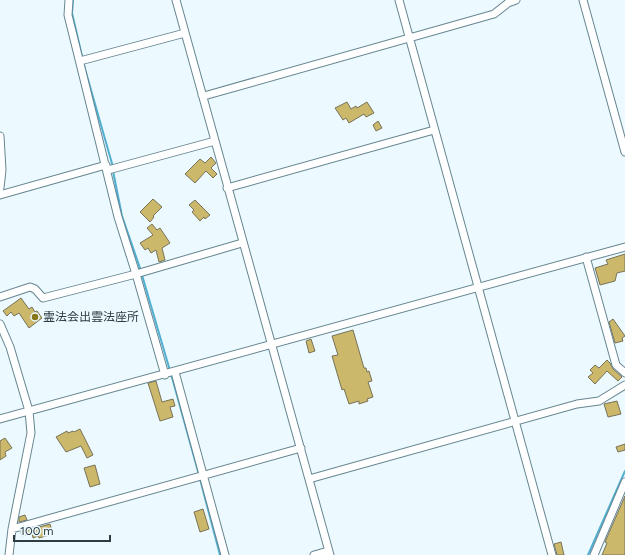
<svg xmlns="http://www.w3.org/2000/svg" width="625" height="555" font-family="Figtree,'Noto Sans JP',sans-serif">
	<style>
		.lines { fill: none; stroke-linecap: round; stroke-linejoin: round }
		.stream { stroke: #51b0d1; stroke-width: 2 }
		.building { fill: #cbb86a; stroke: #787258 }
		.minor-casing { stroke: #668591; stroke-width: 9 }
		.minor { stroke: #fff; stroke-width: 7 }
		.poi-dot { fill: #897619; stroke: #ecfaff; stroke-width: 1.5 }
		.labels { text-anchor: middle; stroke-width: 4; stroke-linejoin: round; paint-order: stroke }
		.poi-label { font-size: 12px; fill: #2f3c41; stroke: #ecfaff; text-anchor: start }
	</style>
	<rect width="100%" height="100%" fill="#ecfaff"/>
	<g class="lines">
		<!-- stream -->
		<path class="stream" d="M73,0L72,13L85,69L113,167
			M113,171L122,216L141,271
			M142,275L173,381L199,475
			M200,479L220,555
			M588,555L625,471"/>
	</g>
	<!-- building -->
	<path class="building" d="M347,102L351,109L356,106L357,108L367,102L374,113L366,117L364,114L349,123L346,118L343,120L335,108Z
		M378,121L382,128L376,131L373,125Z
		M211,157L216,163L211,168L217,174L213,178L206,171L195,183L185,174L200,159L205,163Z
		M153,199L162,207L153,216L154,217L150,222L140,212Z
		M195,200L210,215L205,219L204,217L200,221L192,212L194,210L189,205Z
		M152,224L157,230L160,228L170,243L162,248L165,260L159,262L156,250L151,253L148,248L145,250L140,243L153,235L147,228Z
		M625,254V271L617,273L615,281L600,285L595,268L608,264L606,260Z
		M21,298L29,309L32,307L35,312L37,311L42,318L29,328L19,313L14,316L11,312L7,316L3,311Z
		M613,319L625,336L622,338L623,341L615,343L609,322Z
		M353,330L364,368H366L367,372L369,371L372,381L368,382L373,397L367,399L368,401L359,404V401L349,404L344,389L342,390L332,356L338,355L332,336Z
		M311,339L315,351L309,353L306,341Z
		M607,360L610,363L613,369L622,377L618,381L607,371L595,384L588,377L593,373L590,370L595,365L599,368Z
		M156,381L162,402L173,399L175,406L170,407L173,417L160,421L148,383Z
		M617,401L621,414L608,417L604,404Z
		M80,429L93,455L87,458L81,446L66,452L56,437L67,431L68,433L73,431L74,432Z
		M5,438L12,448L5,452L6,456L0,460V441Z
		M625,444V450L618,452L616,447Z
		M95,465L100,484L90,487L84,468Z
		M625,496V555H602L607,543L605,542Z
		M203,509L209,529L200,532L194,512Z
		M25,515L27,520L19,522V517Z
		M50,524L53,534L39,538L38,536L33,538L32,533L22,536L21,532Z
		M561,542L564,555H557L554,544Z"/>
	<g class="lines">
		<!-- minor casing -->
		<g class="minor-casing">
			<path id="minor" d="M176,0L330,555
				M399,0L552,555
				M583,0L625,152
				M80,61L185,33
				M202,95L204,96L494,14L508,3L516,0
				M0,136L2,170L0,188
				M108,170L215,141
				M227,188L434,130
				M0,195L106,165
				M586,257L616,365L625,373
				M0,297L30,287L35,289L43,298L136,274L118,217L68,15L69,0
				M0,324L10,347L29,411L31,433L12,529L9,555
				M175,372L225,555
				M165,375L136,274L242,243
				M0,419L625,247
				M309,479L577,404L599,401L625,385
				M12,529L301,448
				M314,555L328,551
				M594,555L625,482"/>
		</g>
		<!-- minor -->
		<use href="#minor" class="minor"/>
	</g>
	<!-- markers -->
	<circle class="poi-dot" cx="35" cy="317" r="4"/>
	<g class="labels">
		<!-- poi labels -->
		<g class="poi-label">
			<text x="43" y="321">霊法会出雲法座所</text>
		</g>
	</g>
	<!-- scale -->
	<path d="M14 535v6h96v-6" fill="none" stroke="#2f3c41" stroke-width="2"/>
	<text x="20" y="535" font-size="12" fill="#2f3c41" stroke="#ecfaff" stroke-width="3" paint-order="stroke">100 m</text>
</svg>
